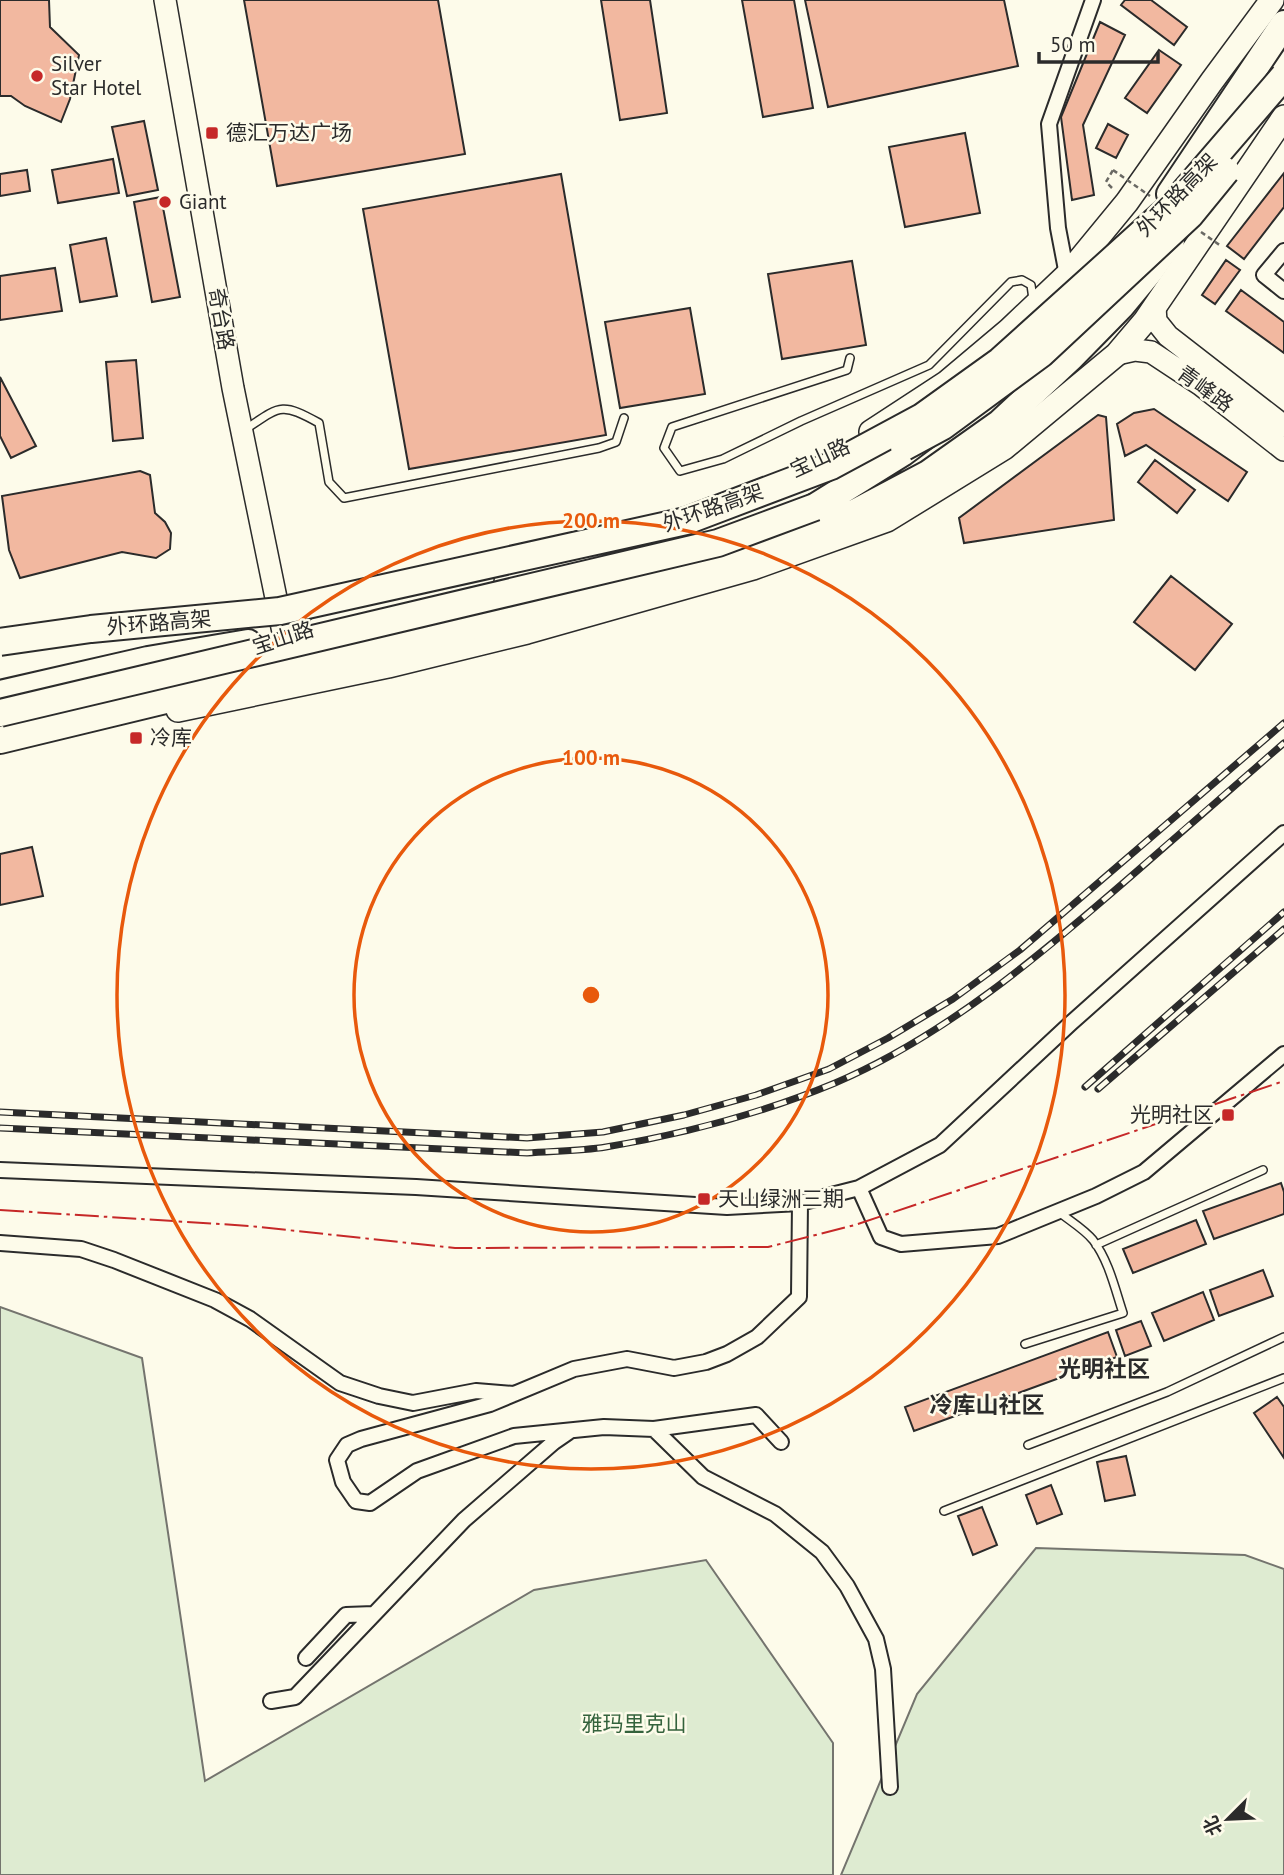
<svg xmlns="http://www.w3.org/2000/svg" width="1284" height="1875" font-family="'PT Sans','Noto Sans SC',sans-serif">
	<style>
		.green { fill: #deebd1; stroke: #74746e; stroke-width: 2 }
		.building { fill: #f2b8a0; stroke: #2b2b2b; stroke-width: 2 }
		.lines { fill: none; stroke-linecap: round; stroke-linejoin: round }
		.lane-casing { stroke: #2b2b2b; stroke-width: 10 }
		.street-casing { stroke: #2b2b2b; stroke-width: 18 }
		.secondary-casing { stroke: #2b2b2b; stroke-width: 24 }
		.primary-casing { stroke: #2b2b2b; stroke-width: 26 }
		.highway-casing { stroke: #2b2b2b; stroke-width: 30 }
		.path { stroke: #6a6964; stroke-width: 2.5; stroke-dasharray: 5 3.5; stroke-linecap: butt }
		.lane { stroke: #fdfbea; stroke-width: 7 }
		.street { stroke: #fdfbea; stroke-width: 14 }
		.secondary { stroke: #fdfbea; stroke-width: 21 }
		.primary { stroke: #fdfbea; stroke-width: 23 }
		.highway { stroke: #fdfbea; stroke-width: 26 }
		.rail-casing { stroke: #2b2b2b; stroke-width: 7 }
		.rail { stroke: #fdfbea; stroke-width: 4.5; stroke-dasharray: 13; stroke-linecap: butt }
		.highway-bridge-casing { stroke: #2b2b2b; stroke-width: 30; stroke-linecap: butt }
		.path-bridge { stroke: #6a6964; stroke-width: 2.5; stroke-dasharray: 5 3.5; stroke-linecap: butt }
		.highway-bridge { stroke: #fdfbea; stroke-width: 26 }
		.power { stroke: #c62828; stroke-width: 2; stroke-dasharray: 24 5 3.5 5; stroke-linecap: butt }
		.ring { fill: none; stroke: #e8590c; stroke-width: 3.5 }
		.poi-dot { fill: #c62828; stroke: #fdfbea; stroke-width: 2.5 }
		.labels { text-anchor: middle; stroke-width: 5; stroke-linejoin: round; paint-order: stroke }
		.poi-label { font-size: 21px; fill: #2b2b2b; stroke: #fdfbea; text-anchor: start }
		.street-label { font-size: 21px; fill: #2b2b2b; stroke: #fdfbea }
		.park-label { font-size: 21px; fill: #34623c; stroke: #fdfbea }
		.neighbourhood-label { font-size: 23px; font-weight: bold; fill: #2b2b2b; stroke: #fdfbea }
		.centre { fill: #e8590c; stroke: #fdfbea; stroke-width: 3.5 }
		.ring-label { font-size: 21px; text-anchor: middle; font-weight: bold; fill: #e8590c; stroke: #fdfbea; stroke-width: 5; stroke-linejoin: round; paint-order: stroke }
	</style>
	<rect width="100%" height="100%" fill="#fdfbea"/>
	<!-- green -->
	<path class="green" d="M0,1307L142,1358L205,1781L534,1590L706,1560L833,1743V1875H0Z
		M1036,1548L1245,1555L1284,1569V1875H841L917,1694Z"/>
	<!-- building -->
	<path class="building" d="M0,0H49L50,27L79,55L70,99L61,122L25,106L11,96H0Z
		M244,0H438L465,154L277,186Z
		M601,0H650L667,113L620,120Z
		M742,0H794L813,108L763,117Z
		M805,0H1004L1018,66L828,107Z
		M1125,0H1151L1187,27L1174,45L1121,5Z
		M1100,22L1125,35L1083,125L1094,195L1072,200L1061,117Z
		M1159,50L1181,65L1147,113L1125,98Z
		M144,121L158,190L127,196L112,127Z
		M1108,124L1128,135L1116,158L1096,148Z
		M965,133L980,213L905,227L889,147Z
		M113,159L119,193L58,203L52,170Z
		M27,170L30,191L0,196V174Z
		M1284,173V207L1244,259L1227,246Z
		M561,174L606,435L409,469L363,209Z
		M161,197L180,297L152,302L134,202Z
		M106,238L117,296L80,302L70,245Z
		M1226,260L1240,270L1215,304L1202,295Z
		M852,261L866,345L782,359L768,274Z
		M55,268L62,311L0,320V276Z
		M1241,290L1284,322V353L1226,311Z
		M690,308L705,394L620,408L605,322Z
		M136,360L143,438L113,441L106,362Z
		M0,377L36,446L11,458L0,436Z
		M1154,409L1247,472L1228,501L1146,445L1125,456L1117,424L1134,413Z
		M1098,415L1106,417L1114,520L964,543L959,518Z
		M1155,460L1195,490L1177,513L1138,482Z
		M140,471L150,475L155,513L165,522L171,533L170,549L156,558L122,552L20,578L9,550L2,496Z
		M1171,576L1232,624L1195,670L1134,622Z
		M32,847L43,896L0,905V854Z
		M1281,1183L1284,1192V1214L1214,1239L1203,1211Z
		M1196,1220L1206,1244L1133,1273L1123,1249Z
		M1263,1270L1273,1296L1219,1316L1210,1290Z
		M1203,1292L1214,1320L1164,1341L1152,1313Z
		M1141,1321L1151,1346L1125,1356L1116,1330Z
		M1108,1332L1117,1357L914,1431L905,1407Z
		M1277,1397L1284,1407V1458L1254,1413Z
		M1126,1456L1135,1495L1105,1501L1097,1462Z
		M1051,1485L1062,1514L1037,1524L1026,1495Z
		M982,1507L997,1545L973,1555L958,1516Z"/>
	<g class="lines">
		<!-- lane casing -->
		<g class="lane-casing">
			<path id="lane" d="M850,358L847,370L672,427L664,448L680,471L723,459L801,421L929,365L1011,282L1022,280L1031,285L1033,299
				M246,429C280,406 281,402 319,423L329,482L344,498L599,448L616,442L624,418
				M1096,1245L1263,1170
				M1025,1344L1123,1313C1115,1289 1109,1261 1093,1240C1084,1229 1070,1221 1059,1212
				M1028,1445L1167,1392L1284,1337
				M944,1511L1284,1378"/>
		</g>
		<!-- street casing -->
		<g class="street-casing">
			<path id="street" d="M1284,251L1264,275L1284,291
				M1067,275L1058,228L1049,124L1093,0
				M0,1170L416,1187L727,1207L800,1203L859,1188L940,1145L1071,1023L1284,833
				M859,1188L881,1237L901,1244L998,1236L1096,1196L1144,1172L1284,1054
				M0,1243L81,1249L114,1260L215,1300L250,1319L340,1383L379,1396L413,1403L476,1391L514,1394
				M654,1429L703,1477L775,1514L822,1552L847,1586L876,1639L883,1669L890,1787
				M781,1442L756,1415L654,1429L604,1427L514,1436L417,1471L370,1503L356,1501L343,1482L337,1460L347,1445L361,1439L490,1404L574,1369L627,1359L674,1368L706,1362L727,1354L757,1337L799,1297L800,1203
				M306,1658L346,1615L374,1614
				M271,1701L295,1697L464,1520L554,1442L570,1431"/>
		</g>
		<!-- secondary casing -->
		<g class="secondary-casing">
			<path id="secondary" d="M165,0L233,388L284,637
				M1155,308L1156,321L1168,336L1284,426
				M1117,354L1135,350L1151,352L1201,385L1284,450"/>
		</g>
		<!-- primary casing -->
		<g class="primary-casing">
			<path id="primary" d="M871,432L946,383L1009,330L1067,275L1127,202L1212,81L1272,0
				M321,626L482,578
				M178,710L388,666L527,632L753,568L887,520L1004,448L1117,354L1145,321L1284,117"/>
		</g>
		<!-- highway casing -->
		<g class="highway-casing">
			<path id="highway" d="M1170,194L1284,24
				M815,507L902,453L926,435
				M0,694L148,660L248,643
				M0,740L724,565L847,517L928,474L1000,423L1071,357L1121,306L1150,271L1171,241"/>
		</g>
		<!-- path -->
		<path class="path" d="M1112,188L1106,182L1113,170"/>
		<!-- lane -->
		<use href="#lane" class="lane"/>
		<!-- street -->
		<use href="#street" class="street"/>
		<!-- secondary -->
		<use href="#secondary" class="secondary"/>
		<!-- primary -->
		<use href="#primary" class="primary"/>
		<!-- highway -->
		<use href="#highway" class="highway"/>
		<!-- rail casing -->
		<g class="rail-casing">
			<path id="rail" d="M1085,1087L1284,912
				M1098,1089L1284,929
				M0,1112L527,1138L603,1132L684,1115L756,1095L829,1069L888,1038L953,999L1020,950L1284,723
				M0,1128L527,1153C554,1151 581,1151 606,1147C683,1134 763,1113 835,1083C945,1036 1039,956 1129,878C1180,833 1232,788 1284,743"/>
		</g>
		<!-- rail -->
		<use href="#rail" class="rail"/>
		<!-- highway-bridge casing -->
		<g class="highway-bridge-casing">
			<path id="highway-bridge" d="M904,447L943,426L1041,354L1190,215L1226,171
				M0,642L91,629L280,611L686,521L831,466L922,417L1000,361L1173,205L1284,76
				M0,713L718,543L815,507"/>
		</g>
		<!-- path-bridge -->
		<path class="path-bridge" d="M1113,170L1150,196
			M1201,232L1221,246"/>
		<!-- highway-bridge -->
		<use href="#highway-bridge" class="highway-bridge"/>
		<!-- power -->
		<path class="power" d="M0,1210L250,1226L455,1248L768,1247L855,1225L1284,1081"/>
	</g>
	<!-- distance rings -->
	<g class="ring">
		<circle cx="591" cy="995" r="237"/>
		<circle cx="591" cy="995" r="474"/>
	</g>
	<!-- markers -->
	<g class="poi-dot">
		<circle cx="37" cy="76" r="7"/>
		<rect x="205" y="126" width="14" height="14" rx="3.5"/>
		<circle cx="165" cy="202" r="7"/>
		<rect x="129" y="731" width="14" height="14" rx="3.5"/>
		<rect x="1221" y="1108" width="14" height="14" rx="3.5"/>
		<rect x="697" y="1192" width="14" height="14" rx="3.5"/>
	</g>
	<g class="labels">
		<!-- poi labels -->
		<g class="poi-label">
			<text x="51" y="71">Silver<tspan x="51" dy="24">Star Hotel</tspan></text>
			<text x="226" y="140">德汇万达广场</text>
			<text x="179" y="209">Giant</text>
			<text x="150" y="745">冷库</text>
			<text x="1214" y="1122" text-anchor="end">光明社区</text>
			<text x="718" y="1206">天山绿洲三期</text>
		</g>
		<!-- street labels -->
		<g class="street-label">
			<text transform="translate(1177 195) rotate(-46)" y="7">外环路高架</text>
			<text transform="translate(221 319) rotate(80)" y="7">奇台路</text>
			<text transform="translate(1205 389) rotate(36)" y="7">青峰路</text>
			<text transform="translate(820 458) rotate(-25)" y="7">宝山路</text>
			<text transform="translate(713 508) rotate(-19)" y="7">外环路高架</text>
			<text transform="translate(159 623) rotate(-5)" y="7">外环路高架</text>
			<text transform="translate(283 638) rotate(-18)" y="7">宝山路</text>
		</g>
		<!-- park labels -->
		<g class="park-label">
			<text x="634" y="1731">雅玛里克山</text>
		</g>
		<!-- neighbourhood labels -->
		<g class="neighbourhood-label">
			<text x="1104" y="1377">光明社区</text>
			<text x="987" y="1413">冷库山社区</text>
		</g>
	</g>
	<circle cx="591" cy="995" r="10" class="centre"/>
	<g class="ring-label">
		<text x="591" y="528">200 m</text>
		<text x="591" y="765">100 m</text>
	</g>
	<!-- north arrow -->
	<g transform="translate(1228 1819) rotate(246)" stroke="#fdfbea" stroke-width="5" paint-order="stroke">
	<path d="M0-5L12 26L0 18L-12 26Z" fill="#2b2b2b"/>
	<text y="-10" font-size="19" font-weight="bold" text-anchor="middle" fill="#2b2b2b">北</text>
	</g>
	<!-- scale -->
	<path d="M1039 52v10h119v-10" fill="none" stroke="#2b2b2b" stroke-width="3.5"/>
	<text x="1050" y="52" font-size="21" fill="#2b2b2b" stroke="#fdfbea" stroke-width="5" paint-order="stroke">50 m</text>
</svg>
